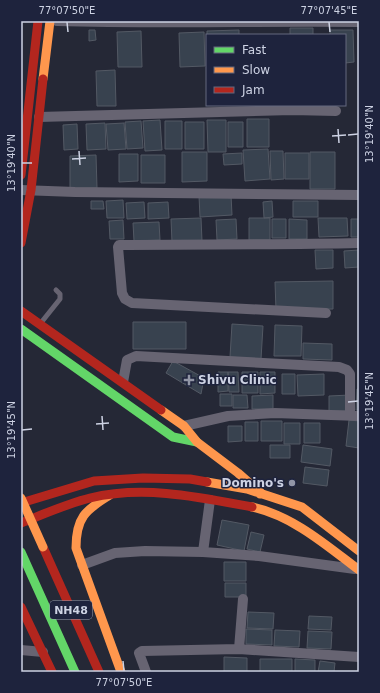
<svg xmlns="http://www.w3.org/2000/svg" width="380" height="693" font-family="'DejaVu Sans',sans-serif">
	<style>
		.building { fill: #38424f; stroke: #535964 }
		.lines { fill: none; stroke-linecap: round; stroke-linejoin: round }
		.lane { stroke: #676472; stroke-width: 5 }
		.street { stroke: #676472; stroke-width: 10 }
		.fast { stroke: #63d668; stroke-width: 9 }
		.slow { stroke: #ff974d; stroke-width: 9 }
		.jam { stroke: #b3261e; stroke-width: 9 }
		.slow-bridge { stroke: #ff974d; stroke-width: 9 }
		.ticks { fill: none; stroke: #cdd2e3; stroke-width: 1.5 }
		.poi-dot { fill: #9296a6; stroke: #1e233d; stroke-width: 1.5 }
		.labels { text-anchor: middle; stroke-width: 3; stroke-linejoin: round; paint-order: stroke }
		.shield { fill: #1e233d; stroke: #989eb1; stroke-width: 1 }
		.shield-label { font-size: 11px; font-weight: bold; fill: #cdd2e3 }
		.poi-label { font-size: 12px; font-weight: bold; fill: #cdd2e3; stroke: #1e233d; text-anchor: start }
		.neatline { fill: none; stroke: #cdd2e3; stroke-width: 1.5 }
		.ticks-label { font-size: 10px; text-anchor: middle; fill: #cdd2e3 }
	</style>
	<rect width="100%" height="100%" fill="#252836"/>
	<!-- building -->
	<path class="building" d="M290,28H313V35H290Z
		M89,30H95L96,40L89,41Z
		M239,30V35H207V31Z
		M330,30H353L354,62L345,63V35H330Z
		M141,31L142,67H118L117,32Z
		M204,32L205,66L180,67L179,33Z
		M115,70L116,106H97L96,71Z
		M247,119H269V147H247Z
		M160,120L162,150L145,151L143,121Z
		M207,120H226V152H208Z
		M141,121L143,148L127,149L125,122Z
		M165,121H182V149H165Z
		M185,122H204V149H185Z
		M228,122H243V147H228Z
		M105,123L106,149L87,150L86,124Z
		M124,123L126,149L108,150L106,124Z
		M77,124L78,149L64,150L63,125Z
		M268,149L270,179L245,181L243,150Z
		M270,151H283L284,179L271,180Z
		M182,152H207V181L182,182Z
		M310,152H335V189H310Z
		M242,153V164L224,165L223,154Z
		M285,153H309V179H285Z
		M119,154H138V181L119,182Z
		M96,155L97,188H70V156Z
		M141,155H165V183H141Z
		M231,195L232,215L200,217L199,196Z
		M123,200L124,218H107L106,201Z
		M91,201H103L104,209H91Z
		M272,201L273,217L264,218L263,202Z
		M293,201H318V217H293Z
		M144,202L145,218L127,219L126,203Z
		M168,202L169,218L148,219V203Z
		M201,218L202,241L172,242L171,219Z
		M249,218H270V240H249Z
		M318,218H347L348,236L319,237Z
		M236,219L237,239L217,240L216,220Z
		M272,219H286V238H272Z
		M289,219L307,220V239H289Z
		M351,219H359V237H351Z
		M123,220L124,239H110L109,221Z
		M159,222L160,240L134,241L133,223Z
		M315,250H333V268L316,269Z
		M359,250V267L345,268L344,251Z
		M333,281V309L276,310L275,282Z
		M133,322H186V349H133Z
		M232,324L263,326L261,359L230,357Z
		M275,325L302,326L301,356H274Z
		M303,343L332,344V360L303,359Z
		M173,361L204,378L201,394L166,373Z
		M218,372H228V391L218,392Z
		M228,372H238L239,392H229Z
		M242,372H258V393H242Z
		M260,372H275V393L260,394Z
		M282,374H295V394H282Z
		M324,374V395L298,396L297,375Z
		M357,389H359V410H356Z
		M220,394H232V406H220Z
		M233,395H247L248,408H233Z
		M273,395V409H252V396Z
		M350,395V411H329V396Z
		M349,420L359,421V448L346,446Z
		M261,421H282V441H261Z
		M245,422H258V441H245Z
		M284,423H300V444H284Z
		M304,423H320V443H304Z
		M228,426H242V441L228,442Z
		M270,445H290V458H270Z
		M303,445L332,449L330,466L301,462Z
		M305,467L329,470L327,486L303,483Z
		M222,520L249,525L244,551L217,545Z
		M251,532L264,535L260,552L247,549Z
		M224,562H246V581H224Z
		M225,583H246V597H225Z
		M248,612L274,613L273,629L247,628Z
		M309,616L332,617L331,630L308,629Z
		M246,629L272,630V645L246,644Z
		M275,630L300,631L299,647L274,646Z
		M308,631L332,632L331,649L307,648Z
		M224,657L247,658V672H224Z
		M260,659H292V672H260Z
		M295,659L315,660V672H295Z
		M320,661L335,663L334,672H318Z"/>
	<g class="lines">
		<!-- lane -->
		<path class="lane" d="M40,324L60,299V294L56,290"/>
		<!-- street -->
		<path class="street" d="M57,21C158,24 258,21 359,22
			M39,117L292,110L336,111
			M21,190L75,192L359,195
			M326,313L132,303L125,299L122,293L118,247L119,245C199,244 279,245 359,243
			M123,382L127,360L136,356L339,367L347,370L350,374V415
			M184,426L228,416L275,413L359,416
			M203,552L210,500
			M82,565L115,553L145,551L203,552L259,556L355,569
			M239,649L243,599
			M21,650L43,652
			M146,672L139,653L142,651L239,649L359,657"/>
		<!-- fast -->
		<path class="fast" d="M21,329L173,437L197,442
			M21,552L75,672"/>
		<!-- slow -->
		<path class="slow" d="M43,79L50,21
			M161,410L184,426L197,442L238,473L261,493L260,494
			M207,482L247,489L302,507L359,551
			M110,495C85,510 76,518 76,548L121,672
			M252,507C293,516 326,545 359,570"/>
		<!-- jam -->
		<path class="jam" d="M21,175L38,21
			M21,243L31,190L43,79
			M21,311L161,410
			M21,503L94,481L143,478L190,479L207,482
			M21,523C44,514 66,504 90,498C144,485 199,497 252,507
			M43,547L99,672
			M21,607L52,672"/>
		<!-- slow-bridge -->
		<path class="slow-bridge" d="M21,498L43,547"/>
	</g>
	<!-- ticks -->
	<path class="ticks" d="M67,22L68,32M329,22L330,32M338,129L339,143M348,135L358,134M332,136L346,135M79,151L80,165M72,159L86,158M22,163H32M348,402L358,401M102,416L103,430M96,424L109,423M22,430L32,429M123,661L124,671"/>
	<!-- markers -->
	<g class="poi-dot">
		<path d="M187 374h4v4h4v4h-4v4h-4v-4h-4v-4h4z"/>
		<circle cx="292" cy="483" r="4"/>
	</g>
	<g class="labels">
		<!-- shield labels -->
		<rect class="shield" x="50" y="601" width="42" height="18" rx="3"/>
		<g class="shield-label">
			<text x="71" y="614">NH48</text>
		</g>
		<!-- poi labels -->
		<g class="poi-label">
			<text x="198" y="384">Shivu Clinic</text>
			<text x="284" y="487" text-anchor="end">Domino's</text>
		</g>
	</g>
	<!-- border -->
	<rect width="380" height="693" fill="none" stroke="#1e233d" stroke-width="44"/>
	<!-- legend -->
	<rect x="206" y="34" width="140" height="72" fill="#1e233d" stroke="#64697f"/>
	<rect x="214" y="47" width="20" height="6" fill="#63d668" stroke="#64697f"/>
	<text x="242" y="54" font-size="12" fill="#cdd2e3">Fast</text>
	<rect x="214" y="67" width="20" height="6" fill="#ff974d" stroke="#64697f"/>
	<text x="242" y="74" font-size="12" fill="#cdd2e3">Slow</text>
	<rect x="214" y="87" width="20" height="6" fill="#b3261e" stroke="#64697f"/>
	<text x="242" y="94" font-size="12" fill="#cdd2e3">Jam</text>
	<rect x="22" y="22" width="336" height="649" class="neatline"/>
	<g class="ticks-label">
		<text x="67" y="14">77°07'50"E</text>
		<text x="329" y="14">77°07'45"E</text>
		<text transform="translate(369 134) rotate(-90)" y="4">13°19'40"N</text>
		<text transform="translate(11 163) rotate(-90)" y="4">13°19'40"N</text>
		<text transform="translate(369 401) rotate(-90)" y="4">13°19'45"N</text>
		<text transform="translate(11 430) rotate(-90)" y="4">13°19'45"N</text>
		<text x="124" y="686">77°07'50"E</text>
	</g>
</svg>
